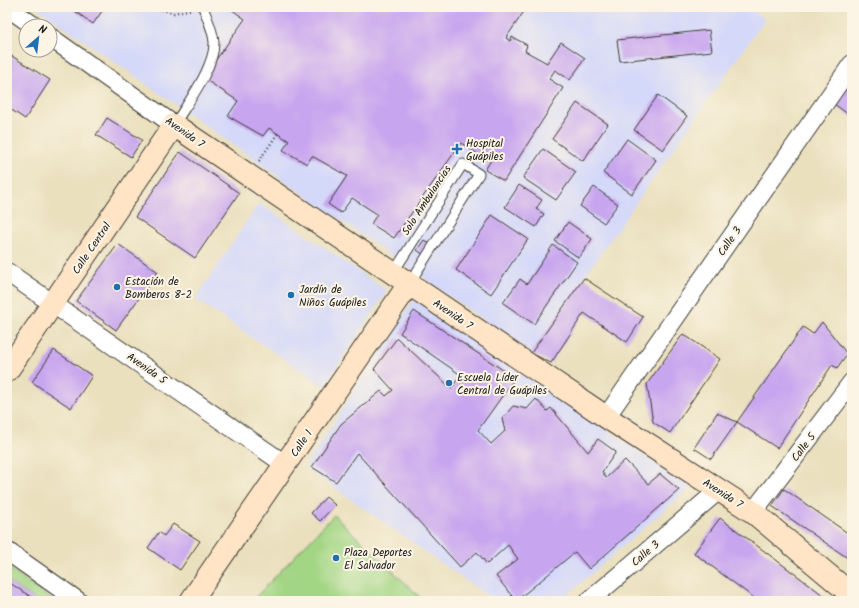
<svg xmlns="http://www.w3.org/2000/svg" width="859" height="608" font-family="Kalam,sans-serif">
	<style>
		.built { fill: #d4d8f9 }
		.green { fill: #a2d584; stroke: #5f7850 }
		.building { fill: #c7a5ef }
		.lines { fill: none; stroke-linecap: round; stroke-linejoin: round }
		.lane-casing { stroke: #3b3934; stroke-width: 11 }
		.street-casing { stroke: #3b3934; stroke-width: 20 }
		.secondary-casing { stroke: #3b3934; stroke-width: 24 }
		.path { stroke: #3b3934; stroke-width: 2.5; stroke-dasharray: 1 3; stroke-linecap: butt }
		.lane { stroke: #fff; stroke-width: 9 }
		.street { stroke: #fff; stroke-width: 18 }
		.secondary { stroke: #ffe4c6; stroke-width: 22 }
		.poi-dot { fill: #1f6fb2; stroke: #fcf5e5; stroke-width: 1.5 }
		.labels { text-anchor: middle; stroke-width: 4; stroke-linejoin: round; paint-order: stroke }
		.street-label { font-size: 11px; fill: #1c1c1c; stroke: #fcf5e5 }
		.poi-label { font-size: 11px; fill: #1c1c1c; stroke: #fcf5e5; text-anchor: start }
	</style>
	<rect width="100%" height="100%" fill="#fcf5e5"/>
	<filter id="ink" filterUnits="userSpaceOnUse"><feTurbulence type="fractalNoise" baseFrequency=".025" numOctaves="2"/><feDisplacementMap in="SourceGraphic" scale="8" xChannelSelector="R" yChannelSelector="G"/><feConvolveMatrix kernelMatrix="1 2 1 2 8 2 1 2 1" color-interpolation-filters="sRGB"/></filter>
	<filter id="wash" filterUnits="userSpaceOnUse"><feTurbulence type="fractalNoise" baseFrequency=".012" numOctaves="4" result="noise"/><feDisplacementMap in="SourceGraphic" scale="16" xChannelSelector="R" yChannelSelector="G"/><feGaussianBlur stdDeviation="0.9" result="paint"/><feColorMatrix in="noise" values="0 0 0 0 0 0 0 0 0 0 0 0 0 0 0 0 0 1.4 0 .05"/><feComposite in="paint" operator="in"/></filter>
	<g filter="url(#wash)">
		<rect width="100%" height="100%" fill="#eae0be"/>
		<!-- built -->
		<path class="built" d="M36,7H748L765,19L531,353Z
			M259,203L387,291L324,386L195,299Z
			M414,299L691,487L560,601H495L305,467Z"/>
		<!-- green -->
		<path class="green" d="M334,515L424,601H252Z
			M7,567L53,601H37L7,581Z"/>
		<g id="blocks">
			<!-- building -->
			<path class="building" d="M69,7H105L93,24Z
				M228,7H527L506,38L510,41L512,37L527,45L525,51L547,63L561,42L585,58L570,80L555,70L549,79L563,88L504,181L485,170L493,157L490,156L487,160L461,143L394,238L371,224L377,214L352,198L341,213L328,204L347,176L312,156L307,164L283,150L289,141L269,128L263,136L228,116L238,101L203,78L245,19Z
				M709,30L712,51L620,61L617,40Z
				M7,53L50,80L25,119L7,107Z
				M852,80V117L834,104Z
				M658,95L687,116L663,150L634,130Z
				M577,103L608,124L583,161L552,139Z
				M107,118L142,140L131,157L96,135Z
				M627,139L656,160L632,194L603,173Z
				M543,149L576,172L556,200L523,178Z
				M180,152L239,193L195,258L135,217Z
				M519,185L542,200L536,209L544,214L536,227L505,207Z
				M594,187L618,204L604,223L580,206Z
				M492,215L528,239L491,294L456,270Z
				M568,222L592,239L579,258L555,241Z
				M424,240L431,245L424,255L417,250Z
				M118,244L158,272L116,330L76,301Z
				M553,245L577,262L534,324L503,303L520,279L527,284Z
				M584,278L643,317L627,342L584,313L551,363L531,353Z
				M414,311L515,378L478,430L491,444L505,431L502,419L513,406L527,409L536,399L547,411L551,408L588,452L598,439L616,452L602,472L606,478L625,460L648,484L660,474L679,490L589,569L575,552L516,601L496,576L518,559L508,545L487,564L477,552L460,567L357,453L336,482L312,467L341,424L381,391L386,396L393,390L374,369L397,338L451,388L461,375L400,333Z
				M822,322L847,354L837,368L832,365L777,448L737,422L803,327L813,334Z
				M683,334L720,359L670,433L653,422L647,384Z
				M54,350L92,376L71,408L32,382Z
				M717,413L737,422L711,459L694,448Z
				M784,489L852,536V561L772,506Z
				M326,497L335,505L320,521L311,513Z
				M720,518L827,598L826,601H758L694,553Z
				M173,524L200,541L180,570L148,548L159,532L164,536Z
				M7,581L37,601H7Z"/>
		</g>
	</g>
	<g filter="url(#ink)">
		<use href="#blocks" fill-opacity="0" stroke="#3b3934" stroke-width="1"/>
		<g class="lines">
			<!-- lane casing -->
			<g class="lane-casing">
				<path id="lane" d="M174,125C187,104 215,67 214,42C213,30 207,18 203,7
					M393,273L463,164L479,174L409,284"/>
			</g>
			<!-- street casing -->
			<g class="street-casing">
				<path id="street" d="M7,7L34,26
					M50,37L174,125
					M7,272L286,465
					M606,417L852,64
					M753,512L852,382
					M7,551L78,601
					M589,601L719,490"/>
			</g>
			<!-- secondary casing -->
			<g class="secondary-casing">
				<path id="secondary" d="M7,371L174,125L606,417L753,512L852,595
					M191,601L409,284"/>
			</g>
			<!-- path -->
			<path class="path" d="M150,7L174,13L192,9
				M259,161L278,133"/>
			<!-- lane -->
			<use href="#lane" class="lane"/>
			<!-- street -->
			<use href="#street" class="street"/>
			<!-- secondary -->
			<use href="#secondary" class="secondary"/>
		</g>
	</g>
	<!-- markers -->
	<g class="poi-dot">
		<path d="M455 143h4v4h4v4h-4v4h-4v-4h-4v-4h4z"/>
		<circle cx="117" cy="287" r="4"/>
		<circle cx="291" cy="295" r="4"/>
		<circle cx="449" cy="383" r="4"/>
		<circle cx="336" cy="558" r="4"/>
	</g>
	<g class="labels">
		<!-- street labels -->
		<g class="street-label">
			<text transform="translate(185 132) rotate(35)" y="4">Avenida 7</text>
			<text transform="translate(426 200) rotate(-57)" y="4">Solo Ambulancias</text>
			<text transform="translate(729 241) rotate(-55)" y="4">Calle 3</text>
			<text transform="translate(91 248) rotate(-56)" y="4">Calle Central</text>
			<text transform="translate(453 314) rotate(34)" y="4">Avenida 7</text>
			<text transform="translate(147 368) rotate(35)" y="4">Avenida 5</text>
			<text transform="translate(301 443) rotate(-56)" y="4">Calle 1</text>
			<text transform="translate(803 447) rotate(-53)" y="4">Calle 5</text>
			<text transform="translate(723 493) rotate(33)" y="4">Avenida 7</text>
			<text transform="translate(645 553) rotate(-41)" y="4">Calle 3</text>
		</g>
		<!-- poi labels -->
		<g class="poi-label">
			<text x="466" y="147">Hospital<tspan x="466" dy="13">Guápiles</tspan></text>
			<text x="125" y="285">Estación de<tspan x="125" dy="13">Bomberos 8-2</tspan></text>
			<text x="299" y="293">Jardín de<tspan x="299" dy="13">Niños Guápiles</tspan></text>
			<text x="457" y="381">Escuela Líder<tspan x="457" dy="13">Central de Guápiles</tspan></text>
			<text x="344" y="556">Plaza Deportes<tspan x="344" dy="13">El Salvador</tspan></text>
		</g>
	</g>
	<!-- margin -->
	<rect width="859" height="608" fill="none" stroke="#fcf5e5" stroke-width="24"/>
	<!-- north arrow -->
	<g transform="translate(38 38) rotate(28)"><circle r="19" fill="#fcf5e5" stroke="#a29e95"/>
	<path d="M0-3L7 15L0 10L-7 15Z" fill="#1f6fb2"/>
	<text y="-6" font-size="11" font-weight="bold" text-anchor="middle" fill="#1c1c1c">N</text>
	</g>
</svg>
